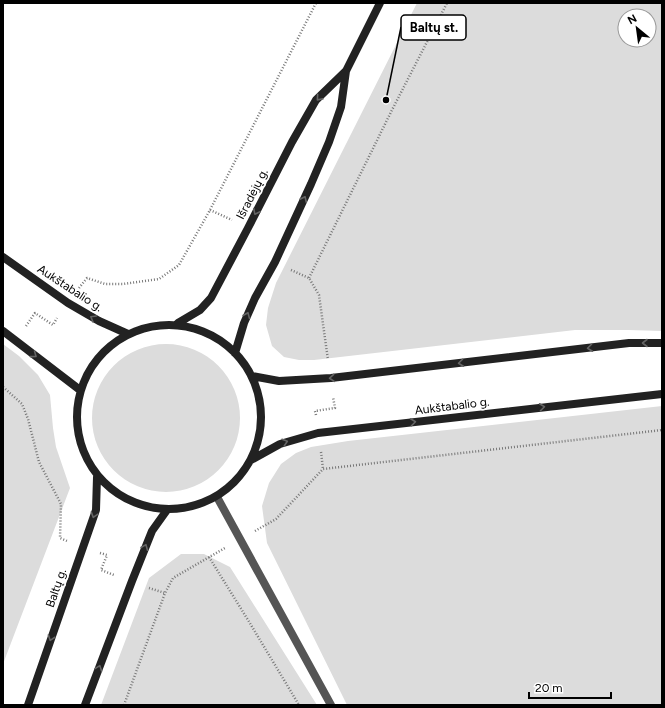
<svg xmlns="http://www.w3.org/2000/svg" width="665" height="708" font-family="Figtree,sans-serif">
	<style>
		.green { fill: #dcdcdc; fill-rule: evenodd }
		.lines { fill: none; stroke-linecap: round; stroke-linejoin: round }
		.path { stroke: #777; stroke-width: 2.5; stroke-dasharray: 1 2; stroke-linecap: butt }
		.street { stroke: #555; stroke-width: 8 }
		.secondary { stroke: #222; stroke-width: 8 }
		.oneway { stroke: #646464 }
		.labels { text-anchor: middle; stroke-width: 3.5; stroke-linejoin: round; paint-order: stroke }
		.street-label { font-size: 12px; fill: #000; stroke: #fff }
		.leader { fill: none; stroke: #000; stroke-width: 1.5 }
		.callout-dot { fill: #000; stroke: #fff; stroke-width: 1.5 }
		.callout { fill: #fff; stroke: #000; stroke-width: 1.5 }
		.callout-label { font-size: 13px; text-anchor: middle; font-weight: bold; fill: #000 }
	</style>
	<rect width="100%" height="100%" fill="#fff"/>
	<!-- green -->
	<path class="green" d="M417,3H662V331L628,330H575L314,360H299L284,357L272,346L266,325L268,308L276,283ZM625,16H649V40H625Z
		M92 418a74 74 0 1 1 148 0a74 74 0 1 1-148 0Z
		M3,344L19,356L38,375L50,395L53,428L56,447L70,488L3,664Z
		M662,406V705H347L267,543L262,506L269,483L281,464L296,453L311,447L348,441Z
		M181,554H204L230,567L317,705H101L149,578Z"/>
	<g class="lines">
		<!-- path -->
		<path class="path" d="M210,210L232,220
			M291,270L309,278L319,295L328,360
			M309,278L392,110L447,3
			M79,288L87,278L105,284H123L159,279L179,265L210,210L316,3
			M26,326L35,313L53,325L57,318
			M3,387L22,404L28,419L39,462L61,504L60,538L67,541
			M316,415L315,411L335,408L333,397
			M321,452L323,469
			M255,531L276,519L323,469L662,430
			M100,553L107,555L101,570L114,575
			M209,557L248,620L299,705
			M149,588L165,593
			M124,705L165,593L173,578L225,548"/>
		<!-- street -->
		<path class="street" d="M217,497L331,705"/>
		<!-- secondary -->
		<path class="secondary" d="M3,257L68,303L99,321L128,334
			M178,323L200,310L211,298L248,228L292,142L316,100L346,71L380,3
			M77 417a92 92 0 1 1 184 0a92 92 0 1 1-184 0Z
			M3,331L80,390
			M235,353L244,323L255,298L275,262L311,184L329,142L341,107L346,71
			M252,376L279,381L331,378L629,343H662
			M251,460L280,444L318,433L662,394
			M28,705L96,510L97,477
			M85,705L132,581L152,531L167,510"/>
	</g>
	<!-- one-way arrows -->
	<defs><path id="oneway-chevron" d="M-2-3.5L2.5 0L-2 3.5" fill="none" stroke-width="1.6" stroke-linecap="round" stroke-linejoin="round"/></defs>
	<g class="oneway">
		<use href="#oneway-chevron" transform="translate(319 98) rotate(131)"/>
		<use href="#oneway-chevron" transform="translate(304 199) rotate(-65)"/>
		<use href="#oneway-chevron" transform="translate(256 212) rotate(117)"/>
		<use href="#oneway-chevron" transform="translate(247 315) rotate(-67)"/>
		<use href="#oneway-chevron" transform="translate(93 318) rotate(-150)"/>
		<use href="#oneway-chevron" transform="translate(645 343) rotate(180)"/>
		<use href="#oneway-chevron" transform="translate(590 348) rotate(173)"/>
		<use href="#oneway-chevron" transform="translate(34 355) rotate(37)"/>
		<use href="#oneway-chevron" transform="translate(461 363) rotate(173)"/>
		<use href="#oneway-chevron" transform="translate(332 378) rotate(175)"/>
		<use href="#oneway-chevron" transform="translate(542 407) rotate(-7)"/>
		<use href="#oneway-chevron" transform="translate(413 422) rotate(-7)"/>
		<use href="#oneway-chevron" transform="translate(285 442) rotate(-18)"/>
		<use href="#oneway-chevron" transform="translate(94 515) rotate(108)"/>
		<use href="#oneway-chevron" transform="translate(145 547) rotate(-68)"/>
		<use href="#oneway-chevron" transform="translate(51 638) rotate(109)"/>
		<use href="#oneway-chevron" transform="translate(99 668) rotate(-70)"/>
	</g>
	<g class="labels">
		<!-- street labels -->
		<g class="street-label">
			<text transform="translate(252 194) rotate(-63)" y="4">Išradėjų g.</text>
			<text transform="translate(70 288) rotate(33)" y="4">Aukštabalio g.</text>
			<text transform="translate(452 406) rotate(-7)" y="4">Aukštabalio g.</text>
			<text transform="translate(56 588) rotate(-71)" y="4">Baltų g.</text>
		</g>
	</g>
	<!-- callouts -->
	<path class="leader" d="M386 100L401 27"/>
	<circle class="callout-dot" cx="386" cy="100" r="4"/>
	<rect class="callout" x="401" y="15" width="65" height="25" rx="4"/>
	<g class="callout-label">
		<text x="434" y="32">Baltų st.</text>
	</g>
	<!-- border -->
	<rect width="665" height="708" fill="none" stroke="#000000" stroke-width="8"/>
	<!-- north arrow -->
	<g transform="translate(637 28) rotate(331)"><circle r="19" fill="#ffffff" stroke="#999999"/>
	<path d="M0-3L7 15L0 10L-7 15Z" fill="#000000"/>
	<text y="-6" font-size="11" font-weight="bold" text-anchor="middle" fill="#000000">N</text>
	</g>
	<!-- scale -->
	<path d="M529 692v6h82v-6" fill="none" stroke="#000000" stroke-width="2"/>
	<text x="535" y="692" font-size="12" fill="#000000" stroke="#ffffff" stroke-width="3" paint-order="stroke">20 m</text>
</svg>
